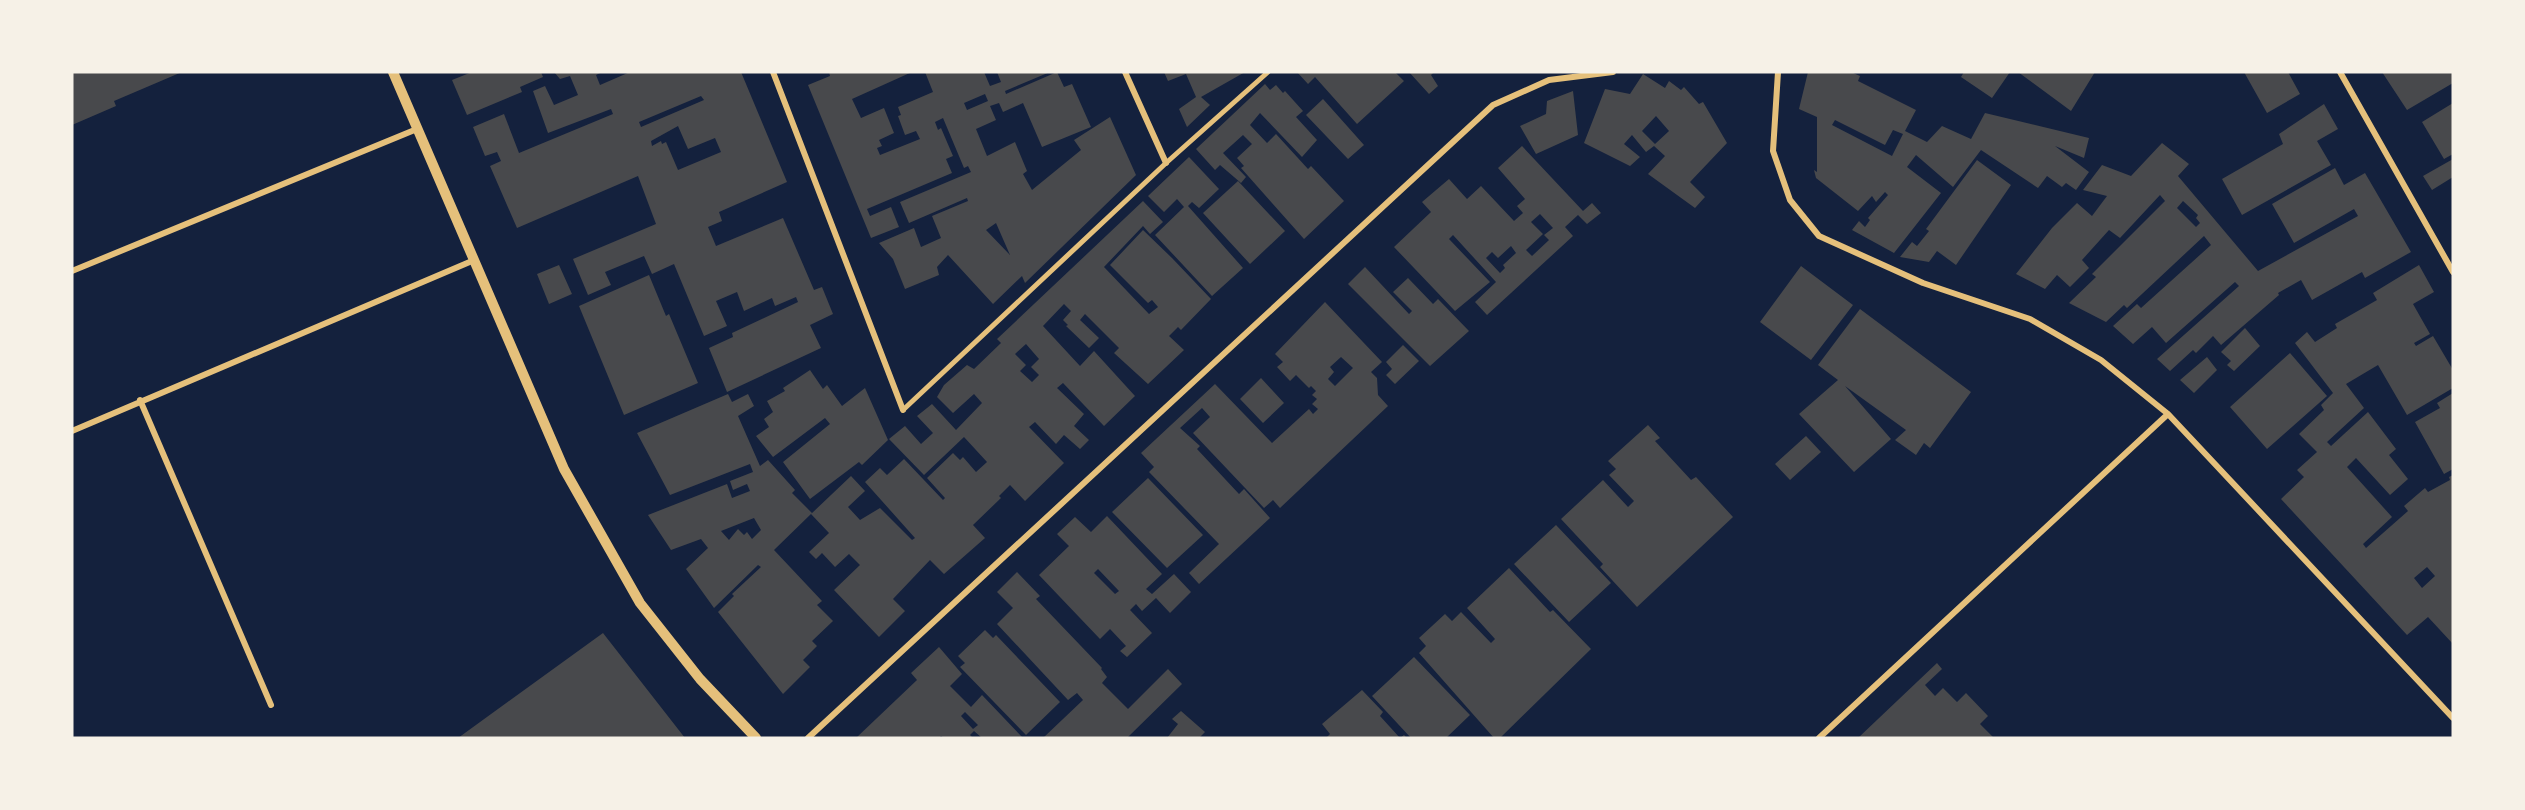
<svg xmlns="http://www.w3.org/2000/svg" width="2525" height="810" font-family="'Noto Sans',sans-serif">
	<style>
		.building { fill: #48494c; fill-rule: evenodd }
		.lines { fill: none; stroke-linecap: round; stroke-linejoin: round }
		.pedestrian { stroke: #e5c07b; stroke-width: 5 }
		.minor { stroke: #e5c07b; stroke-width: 6 }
		.tertiary { stroke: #e5c07b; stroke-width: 10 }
	</style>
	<rect width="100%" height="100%" fill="#14213d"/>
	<!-- building -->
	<path class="building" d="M72,72H182L114,101L116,106L72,125Z
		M472,72H541L543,77L520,87L522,92L467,115L452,80Z
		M554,72H602L596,75L600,85L630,72H741L787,182L719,212L722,221L708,227L716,246L783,218L814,290L822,287L833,314L810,325L821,348L727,392L709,348L733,337L732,333L798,302L796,297L775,306L772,298L744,311L737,292L716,301L727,326L704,336L674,264L652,274L644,256L605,272L611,285L588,295L573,259L656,224L638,176L517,228L490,166L501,161L497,152L485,156L473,127L504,114L519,153L613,114L611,109L548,133L533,91L545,86L554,105L578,95L570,76L560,79ZM701,96L704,100L641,127L639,122ZM678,126L688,149L715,138L721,152L678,170L666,142L662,144L661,141L652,146L651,141Z
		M829,72H912L852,99L861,118L884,108L894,133L879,140L882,146L877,148L880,155L920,139L916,131L905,135L898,116L901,115L898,107L933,92L925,72H984L990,86L1001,82L997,72H1050L1005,91L1006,94L1057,72L1064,87L1072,84L1091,127L1042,147L1023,103L1003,112L999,103L990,106L996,120L976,129L987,156L1015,142L1027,171L1023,174L1032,190L1081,150L1074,140L1110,117L1136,175L1025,283L1022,276L993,304L948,255L937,267L939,275L905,289L893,259L879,243L914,228L921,247L941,238L932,216L968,201L967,198L909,223L900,202L971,172L968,166L964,168L943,118L935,122L938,130L941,128L953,156L946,159L952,173L867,209L870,216L891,207L899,227L871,238L808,85L830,76ZM985,94L988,101L967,110L964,103ZM996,223L1010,255L986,230Z
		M1164,72H1245L1201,97L1210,105L1187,127L1179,109L1196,97L1186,74L1168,81Z
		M1297,72H1395L1404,81L1357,124L1315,77L1308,84Z
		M1409,72H1434L1431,75L1438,86L1429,94Z
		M1808,72H1851L1860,76L1858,81L1916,110L1905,131L1927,142L1942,126L1971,139L1985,113L2089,138L2084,158L2055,146L2089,172L2076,190L2066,183L2062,187L2047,176L2038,188L1981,150L1953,187L1916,155L1907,167L1941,193L1894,253L1852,230L1859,221L1865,227L1870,220L1868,218L1888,195L1885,192L1876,202L1872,196L1858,211L1816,178L1814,170L1817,172V117L1799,109ZM1835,120L1885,145L1893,130L1903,134L1892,156L1832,125Z
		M1964,72H2010L1992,98L1961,77Z
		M2018,72H2095L2071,111Z
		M2244,72H2288L2300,94L2267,113Z
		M2382,72H2453V83L2407,110Z
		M1643,74L1665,88L1669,81L1681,90L1684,87L1699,104L1703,102L1727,143L1690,182L1705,197L1695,208L1648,174L1665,156L1654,146L1646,152L1632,135L1624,144L1640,157L1630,166L1584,143L1605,89L1630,94ZM1656,116L1669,131L1655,144L1642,131Z
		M1265,84L1270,90L1276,85L1283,93L1285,91L1303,111L1296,117L1317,140L1302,157L1260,113L1250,125L1267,143L1276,134L1308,169L1311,166L1344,201L1304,239L1241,168L1244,166L1237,158L1252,144L1243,135L1223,153L1246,177L1241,183L1220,165L1215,170L1196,149Z
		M1573,91L1578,135L1536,154L1520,126L1546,114L1547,101Z
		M1323,99L1364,145L1348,159L1306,115Z
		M2453,103V154L2444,159L2422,122Z
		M2324,104L2338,129L2317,141L2331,165L2242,215L2222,179L2283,144L2279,134Z
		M2162,143L2189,164L2178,176L2258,271L2358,216L2354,209L2294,243L2272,204L2335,168L2344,185L2365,173L2411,252L2365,278L2362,272L2312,300L2301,280L2278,293L2279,295L2221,345L2213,336L2196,353L2193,350L2170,371L2157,359L2239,286L2235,282L2166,343L2152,327L2133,344L2113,326L2137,304L2141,308L2211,245L2204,236L2127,308L2124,305L2106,322L2069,303L2096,277L2092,274L2165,201L2160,195L2120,238L2109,230L2082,260L2089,268L2070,287L2057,275L2045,289L2016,274L2052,228L2077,203L2092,216L2107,196L2083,190L2102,165L2131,176ZM2183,201L2198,215L2196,218L2200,223L2196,227L2177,208Z
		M1522,146L1583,211L1592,203L1601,213L1587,224L1578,215L1565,227L1573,236L1487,315L1475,302L1496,282L1453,235L1449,239L1490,282L1455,311L1394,247L1431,212L1422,202L1449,179L1467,199L1481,186L1514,221L1523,213L1517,206L1525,199L1498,168ZM1540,214L1553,228L1544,235L1549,240L1532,256L1526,250L1543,234L1531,222ZM1511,246L1516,253L1503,265L1505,268L1500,273L1486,258L1492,252L1498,258Z
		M1189,157L1219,189L1199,208L1192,202L1188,206L1243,268L1212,296L1155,235L1184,207L1177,199L1164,212L1148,196Z
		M2453,159V177L2432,190L2423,176Z
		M1977,160L2011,185L1956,265L1937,251L1929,262L1900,257L1912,242L1917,246L1929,231L1926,229Z
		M1238,181L1285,231L1250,264L1203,213Z
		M1143,201L1163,222L1150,234L1143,226L1104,267L1149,314L1158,307L1152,300L1148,303L1110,265L1143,230L1172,258L1211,299L1181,330L1178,327L1169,336L1184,350L1148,384L1114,353L1119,348L1085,314L1080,320L1099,338L1089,348L1066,326L1068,325L1063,320L1071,311L1064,304L1043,326L1080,366L1094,351L1135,396L1104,426L1063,383L1057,388L1084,414L1074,426L1089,440L1080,449L1064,435L1056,444L1035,422L1029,427L1064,463L1025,501L1010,485L999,496L1001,498L973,525L985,538L944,574L930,560L893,599L905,611L879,637L834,590L860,565L849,554L835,567L822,553L816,559L809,552L829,533L811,514L851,476L865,491L848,507L860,520L880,508L912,540L915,538L865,482L880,468L887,475L904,459L943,500L945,498L927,478L953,453L960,460L963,457L976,472L987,462L964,437L924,475L889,439L905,426L921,444L933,433L917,416L932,404L956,430L982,403L974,394L953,413L937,397L944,385L967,365L974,369L1001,343L997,339ZM1026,344L1039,359L1031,367L1039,375L1032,382L1020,371L1026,365L1015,354Z
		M559,265L572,294L549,304L537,274Z
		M2419,265L2434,292L2413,304L2430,334L2414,343L2416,346L2433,336L2453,370V388L2407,415L2378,365L2346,384L2364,408L2327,442L2331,446L2368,412L2396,449L2389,455L2408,479L2390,495L2356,458L2347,467L2392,517L2363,544L2366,548L2408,511L2404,506L2425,488L2428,492L2450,480L2449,477L2453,475V644L2428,617L2407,635L2281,499L2304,477L2297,470L2317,452L2299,434L2324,410L2321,405L2333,393L2295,343L2307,332L2315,342L2337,328L2335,324L2377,300L2373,293ZM2427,567L2435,576L2422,588L2414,578Z
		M1801,266L1853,305L1811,360L1760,322Z
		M1365,267L1409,314L1412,311L1393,292L1408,278L1433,304L1438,299L1469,331L1430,366L1348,284Z
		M649,275L666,316L669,314L698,383L624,415L579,306Z
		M1325,302L1382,362L1371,372L1377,378L1378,395L1388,406L1280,508L1273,500L1264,508L1193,433L1210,417L1202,408L1180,428L1200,446L1197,449L1239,494L1244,489L1270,518L1199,584L1189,573L1219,544L1149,472L1154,467L1141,453L1215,384L1272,443L1309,409L1313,414L1318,409L1312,404L1317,399L1312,395L1316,391L1311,386L1309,388L1296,375L1290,381L1277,367L1283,362L1275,354ZM1341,357L1353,368L1335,386L1328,379L1334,372L1330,367Z
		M1860,309L1971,392L1930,448L1924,443L1916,455L1895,440L1906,430L1845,386L1891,439L1854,472L1799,414L1838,380L1818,365Z
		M2245,328L2260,346L2234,371L2227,365L2231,361L2221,352Z
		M1403,345L1419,361L1395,384L1386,375L1392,369L1386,362Z
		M2290,353L2327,396L2267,449L2230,407Z
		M2207,357L2217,370L2194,393L2180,380Z
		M810,370L823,389L827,385L842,406L865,388L888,440L862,465L859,462L810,499L783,462L830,424L825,418L773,457L756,436L769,427L764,419L773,412L767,401L785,391L783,388Z
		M1261,378L1284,403L1263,423L1240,399Z
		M2453,393V469L2444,474L2415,422L2440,408L2437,403Z
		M728,394L732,402L748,394L754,406L738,416L760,466L768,460L795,490L792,493L812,513L774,550L822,601L817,605L833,621L812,641L817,646L803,660L810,667L783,694L718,612L734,596L732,594L761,567L758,565L714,608L686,569L708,548L701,539L671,550L648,515L727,484L732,498L750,491L747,484L733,490L730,481L753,472L750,464L670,495L637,433ZM754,518L761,530L752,539L747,532L744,535L738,529L729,540L721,531Z
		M1648,425L1660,438L1655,441L1691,480L1696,477L1733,517L1637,607L1600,567L1603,564L1561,519L1603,480L1628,507L1634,501L1609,475L1616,469L1608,461Z
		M1806,436L1821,452L1790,480L1775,464Z
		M1148,478L1203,535L1167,568L1112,512Z
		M1107,516L1162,574L1146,589L1152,594L1174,574L1191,592L1170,613L1156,598L1142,611L1136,604L1130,610L1152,633L1127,657L1120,651L1126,646L1110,629L1100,639L1039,575L1069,546L1057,534L1075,517L1091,532ZM1098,569L1119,591L1115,594L1094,573Z
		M1556,525L1611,583L1569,622L1514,564Z
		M1509,568L1550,612L1553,610L1591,649L1500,738H1494L1419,653L1426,646L1419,638L1445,614L1452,621L1461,612L1491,643L1495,639L1467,608Z
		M1017,572L1040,596L1036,599L1102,668L1101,669L1107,677L1102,683L1128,709L1168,669L1182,684L1128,737L1043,738L1083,700L1077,693L1068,700L997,624L1013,608L997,592Z
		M985,630L993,638L996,635L1060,702L1026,735L960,667L965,663L958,656Z
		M603,633L685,738H458Z
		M939,647L962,674L950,686L971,707L982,695L1023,738H982L974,731L970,735L973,738H944L941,736L939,738H856L917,680L911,673ZM965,712L978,725L973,729L961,716Z
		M1414,657L1470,715L1446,738H1411L1372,696Z
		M1937,663L1942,669L1925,685L1935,696L1943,688L1957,702L1966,693L1988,716L1980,724L1994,738H1858Z
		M1362,690L1383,712L1380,716L1400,738L1404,735L1407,738H1326L1330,734L1322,724Z
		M1181,711L1205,732L1199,738H1167L1178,724L1172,719Z"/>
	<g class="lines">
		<!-- pedestrian -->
		<path class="pedestrian" d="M903,410L1166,163L1268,72"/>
		<!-- minor -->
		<path class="minor" d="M773,72L903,410
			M1125,72L1166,163
			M1778,72L1773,151L1790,200L1819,236L1923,283L2030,319L2101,360L2168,414L2453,718
			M2340,72L2453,272
			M72,271L417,129
			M140,400L271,705
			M72,431L472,261
			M808,738L1493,105L1549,80L1613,72
			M1819,738L2168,414"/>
		<!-- tertiary -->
		<path class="tertiary" d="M393,72L564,469L640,603L700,679L756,738"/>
	</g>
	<!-- border -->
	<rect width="2525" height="810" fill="none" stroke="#f6f1e7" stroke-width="147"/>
</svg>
